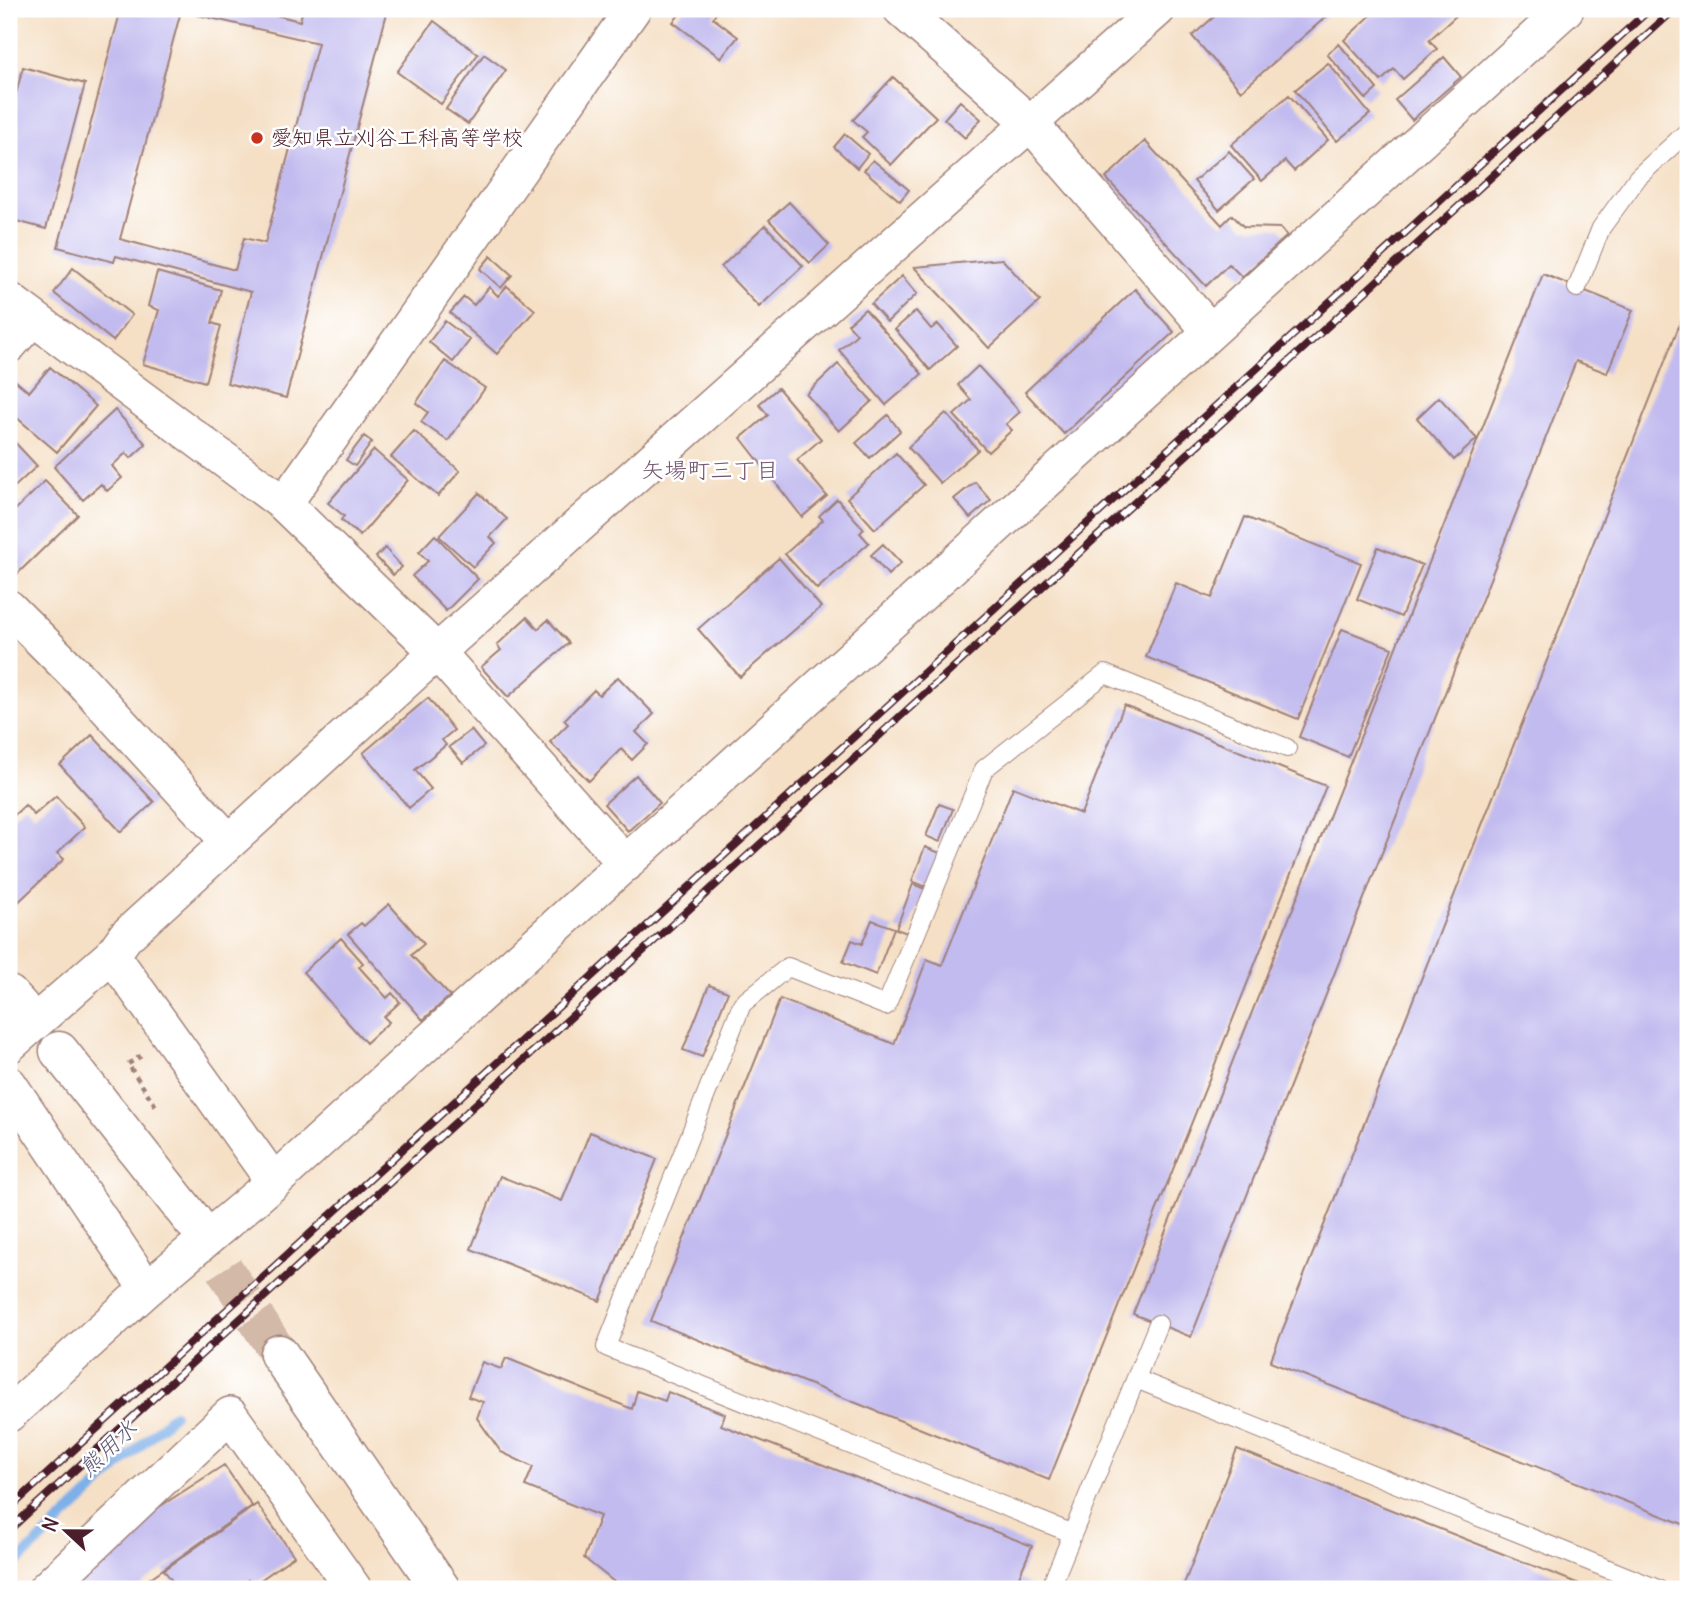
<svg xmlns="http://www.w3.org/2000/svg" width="1697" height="1598" font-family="Delius,'Klee One',sans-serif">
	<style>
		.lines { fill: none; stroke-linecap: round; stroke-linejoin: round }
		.stream { stroke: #7dafe9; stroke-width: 10 }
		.building { fill: #c2bbef; fill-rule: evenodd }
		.tertiary-tunnel { stroke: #d3b9a7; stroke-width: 38; stroke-dasharray: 38 19; stroke-linecap: butt }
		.service-casing { stroke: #a08078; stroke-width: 20 }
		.minor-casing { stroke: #a08078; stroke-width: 38 }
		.tertiary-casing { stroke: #a08078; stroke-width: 41 }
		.path { stroke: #a08078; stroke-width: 4.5; stroke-dasharray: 5 5; stroke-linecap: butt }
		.service { stroke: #fff; stroke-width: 18 }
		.minor { stroke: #fff; stroke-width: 35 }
		.tertiary { stroke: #fff; stroke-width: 38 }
		.rail-casing { stroke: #4a1f2b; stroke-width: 8 }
		.rail { stroke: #fff; stroke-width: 5; stroke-dasharray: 16; stroke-linecap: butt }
		.poi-dot { fill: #c8321e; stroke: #fff; stroke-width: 2.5 }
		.labels { text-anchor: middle; stroke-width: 5; stroke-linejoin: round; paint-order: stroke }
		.poi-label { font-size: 21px; fill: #4a1f2b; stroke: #fff; text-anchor: start }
		.neighbourhood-label { font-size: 23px; fill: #745670; stroke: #fff }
		.water-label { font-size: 23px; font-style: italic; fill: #5e5977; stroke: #fff }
	</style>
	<rect width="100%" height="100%" fill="#fff"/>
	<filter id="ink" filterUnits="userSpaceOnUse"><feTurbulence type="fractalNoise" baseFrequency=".0143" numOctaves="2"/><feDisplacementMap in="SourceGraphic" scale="14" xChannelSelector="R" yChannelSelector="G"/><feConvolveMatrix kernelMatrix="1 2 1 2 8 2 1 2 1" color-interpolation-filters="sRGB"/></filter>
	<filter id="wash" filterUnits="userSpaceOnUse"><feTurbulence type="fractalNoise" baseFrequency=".00686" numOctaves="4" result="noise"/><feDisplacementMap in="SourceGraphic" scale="28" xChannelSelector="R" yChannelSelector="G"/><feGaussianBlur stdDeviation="1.57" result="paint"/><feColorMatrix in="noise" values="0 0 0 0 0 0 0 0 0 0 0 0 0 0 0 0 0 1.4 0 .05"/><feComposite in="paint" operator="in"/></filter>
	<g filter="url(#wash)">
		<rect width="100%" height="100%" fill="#f5e0c6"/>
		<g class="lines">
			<!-- stream -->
			<path class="stream" d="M9,1570L174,1414"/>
		</g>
		<g id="blocks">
			<!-- building -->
			<path class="building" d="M121,9H251L300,21L303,9H388L286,398L227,383L251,292L116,256L114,262L58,247ZM181,11L318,43L265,243L244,238L235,270L120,239Z
				M684,9H719L713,18L738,37L721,58L673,22Z
				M1223,9H1335L1241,91L1192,36Z
				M1378,9H1453L1458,14L1429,40L1437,49L1403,79L1394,69L1381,81L1344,40Z
				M434,21L478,54L441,104L397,72Z
				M1339,44L1377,89L1366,99L1327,54Z
				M484,54L506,70L468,124L446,109Z
				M1444,57L1461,77L1412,120L1395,100Z
				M1328,63L1370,114L1337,141L1295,90Z
				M23,67L85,84L46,229L9,219V121Z
				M893,77L936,117L891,165L862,137L867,132L853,120Z
				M1289,95L1328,140L1294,171L1285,161L1262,181L1231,145Z
				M960,101L981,119L965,138L944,119Z
				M845,134L868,154L857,168L834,147Z
				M1145,141L1222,225L1232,215L1244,227L1280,228L1287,236L1242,277L1229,264L1206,286L1106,178Z
				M1229,151L1254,179L1219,210L1194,181Z
				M873,160L909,190L900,201L864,170Z
				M789,202L829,245L810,263L769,220Z
				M765,225L803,266L759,307L721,267Z
				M491,256L512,275L501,288L480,269Z
				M1002,259L1040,301L989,348L914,267Z
				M73,268L132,315L113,341L54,293Z
				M157,272L221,290L212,323L221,326L205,382L143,364L159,310L148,306Z
				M1543,274L1633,310L1607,373L1576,361L1191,1337L1133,1314Z
				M902,276L917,294L887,322L871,304Z
				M507,286L535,310L497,354L450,313L464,297L474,305L489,287L498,296Z
				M1135,289L1174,332L1064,434L1025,392Z
				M1688,303V1526L1270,1362Z
				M865,309L922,374L886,405L839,350L857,334L848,324Z
				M916,311L931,329L938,324L957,346L930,370L895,329Z
				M445,321L470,340L453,362L429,342Z
				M445,361L485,388L448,441L421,422L428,412L416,403Z
				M838,364L872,401L839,431L806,394Z
				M978,366L1020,412L1006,424L1012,430L988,452L954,415L971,400L958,385Z
				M50,367L96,406L57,452L9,411L11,377L29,392Z
				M778,388L821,439L797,460L827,496L802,517L741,438L768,415L759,404Z
				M1439,397L1477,439L1454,460L1417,418Z
				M115,410L146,444L131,458L126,453L112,466L122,478L107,491L101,484L83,500L54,467Z
				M946,413L978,450L940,483L908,447Z
				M888,415L900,431L870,458L856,443Z
				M414,431L460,471L438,496L391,457Z
				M9,436L37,466L9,492Z
				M364,436L372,442L355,466L346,460Z
				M374,450L408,480L360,536L341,520L344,516L328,503Z
				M896,453L924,485L875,529L847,498Z
				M45,481L78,515L15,576L9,570V516Z
				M975,482L991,500L970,518L954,499Z
				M479,493L507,519L490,537L496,543L473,567L439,536Z
				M837,499L864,529L860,533L869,543L817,589L785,554L823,520L819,516Z
				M1245,517L1361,563L1298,719L1146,657L1176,583L1212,598Z
				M435,535L478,579L446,611L412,576L428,561L419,552Z
				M883,544L901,563L888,575L871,555Z
				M1378,547L1422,565L1401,617L1357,599Z
				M385,548L402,567L393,575L376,557Z
				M779,558L821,607L740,677L698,629Z
				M527,617L538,629L548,620L569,643L508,697L481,667L501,650L497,645Z
				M1342,629L1392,648L1348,757L1299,737Z
				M618,677L654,714L636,732L648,744L632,760L621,749L589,781L550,742L568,724L564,720L594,690L599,695Z
				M428,698L454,730L442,740L446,745L415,770L431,789L409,808L363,753Z
				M1124,705L1326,786L1049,1480L651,1321L780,999L894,1044L927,959L942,965L1013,787L1081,814Z
				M471,730L484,746L463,763L449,747Z
				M92,735L154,802L121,832L60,765Z
				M636,775L660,803L628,831L604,804Z
				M56,796L85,827L57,853L64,859L14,906L9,901V820L25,805L34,815Z
				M939,804L953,809L940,842L926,836Z
				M925,847L940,853L926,887L912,881Z
				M913,884L925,889L907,933L896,929Z
				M389,904L424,944L411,955L450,996L423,1020L348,934L361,923L364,926Z
				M872,920L894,928L876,975L843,962L852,940L862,944Z
				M341,938L363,963L359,967L387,998L392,993L400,1002L384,1017L389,1022L366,1043L303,972Z
				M709,985L728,992L702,1057L683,1050Z
				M590,1132L657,1159L600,1301L471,1249L500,1176L562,1201Z
				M506,1358L632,1409L637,1391L665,1401L668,1392L725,1414L721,1425L1032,1546L1018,1579L1031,1585L1029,1589H623L584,1558L600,1516L525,1486L533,1467L501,1452L477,1418L483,1402L468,1397L482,1362L501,1369Z
				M1237,1449L1592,1589H1182Z
				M224,1465L252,1506L142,1584L146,1589H72L153,1511Z
				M257,1504L294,1556L252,1586L248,1580L235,1589H178L164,1570Z"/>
		</g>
	</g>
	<g filter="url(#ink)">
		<use href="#blocks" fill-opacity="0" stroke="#a08078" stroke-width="2"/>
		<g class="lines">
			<!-- tertiary-tunnel -->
			<path class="tertiary-tunnel" d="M193,1221L279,1354"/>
			<!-- service casing -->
			<g class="service-casing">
				<path id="service" d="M1577,288L1601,228L1638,177L1688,131
					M1136,1379L1658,1589
					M1071,1533L606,1347L742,1004L788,967L886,1006L984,769L1105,674L1287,748
					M1050,1589L1158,1324"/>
			</g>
			<!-- minor casing -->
			<g class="minor-casing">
				<path id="minor" d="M901,9L1031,124L1210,331
					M9,300L284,504L437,652L626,864
					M9,345L32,319
					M284,504L633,9
					M9,608L81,680L229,842
					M112,955L274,1182
					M9,1045L112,955L125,937L437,652L1158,9
					M9,1084L147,1289
					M9,1414L147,1289L274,1182L1566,9
					M46,1589L230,1415L354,1589"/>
			</g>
			<!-- tertiary casing -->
			<g class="tertiary-casing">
				<path id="tertiary" d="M9,995L20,1007
					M59,1051L193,1221
					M279,1354L441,1589"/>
			</g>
			<!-- path -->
			<path class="path" d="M141,1056L128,1064L157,1108"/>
			<!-- service -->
			<use href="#service" class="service"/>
			<!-- minor -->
			<use href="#minor" class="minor"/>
			<!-- tertiary -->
			<use href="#tertiary" class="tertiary"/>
			<!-- rail casing -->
			<g class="rail-casing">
				<path id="rail" d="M9,1509L1650,9
					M9,1530L1675,9"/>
			</g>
			<!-- rail -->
			<use href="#rail" class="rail"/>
		</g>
	</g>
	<!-- markers -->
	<circle class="poi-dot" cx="257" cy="138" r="7"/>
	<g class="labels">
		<!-- poi labels -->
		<g class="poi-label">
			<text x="271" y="145">愛知県立刈谷工科高等学校</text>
		</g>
		<!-- neighbourhood labels -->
		<g class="neighbourhood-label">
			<text x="710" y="478">矢場町三丁目</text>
		</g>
		<!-- water labels -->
		<g class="water-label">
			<text transform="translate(108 1448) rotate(-43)" y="8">熊用水</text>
		</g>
	</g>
	<!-- margin -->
	<rect width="1697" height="1598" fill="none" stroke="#fff" stroke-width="35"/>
	<!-- north arrow -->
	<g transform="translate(66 1531) rotate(292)" stroke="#ffffff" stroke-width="5" paint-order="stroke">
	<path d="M0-5L12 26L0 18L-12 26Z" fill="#4a1f2b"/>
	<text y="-10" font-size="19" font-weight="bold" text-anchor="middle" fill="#4a1f2b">N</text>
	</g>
</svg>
